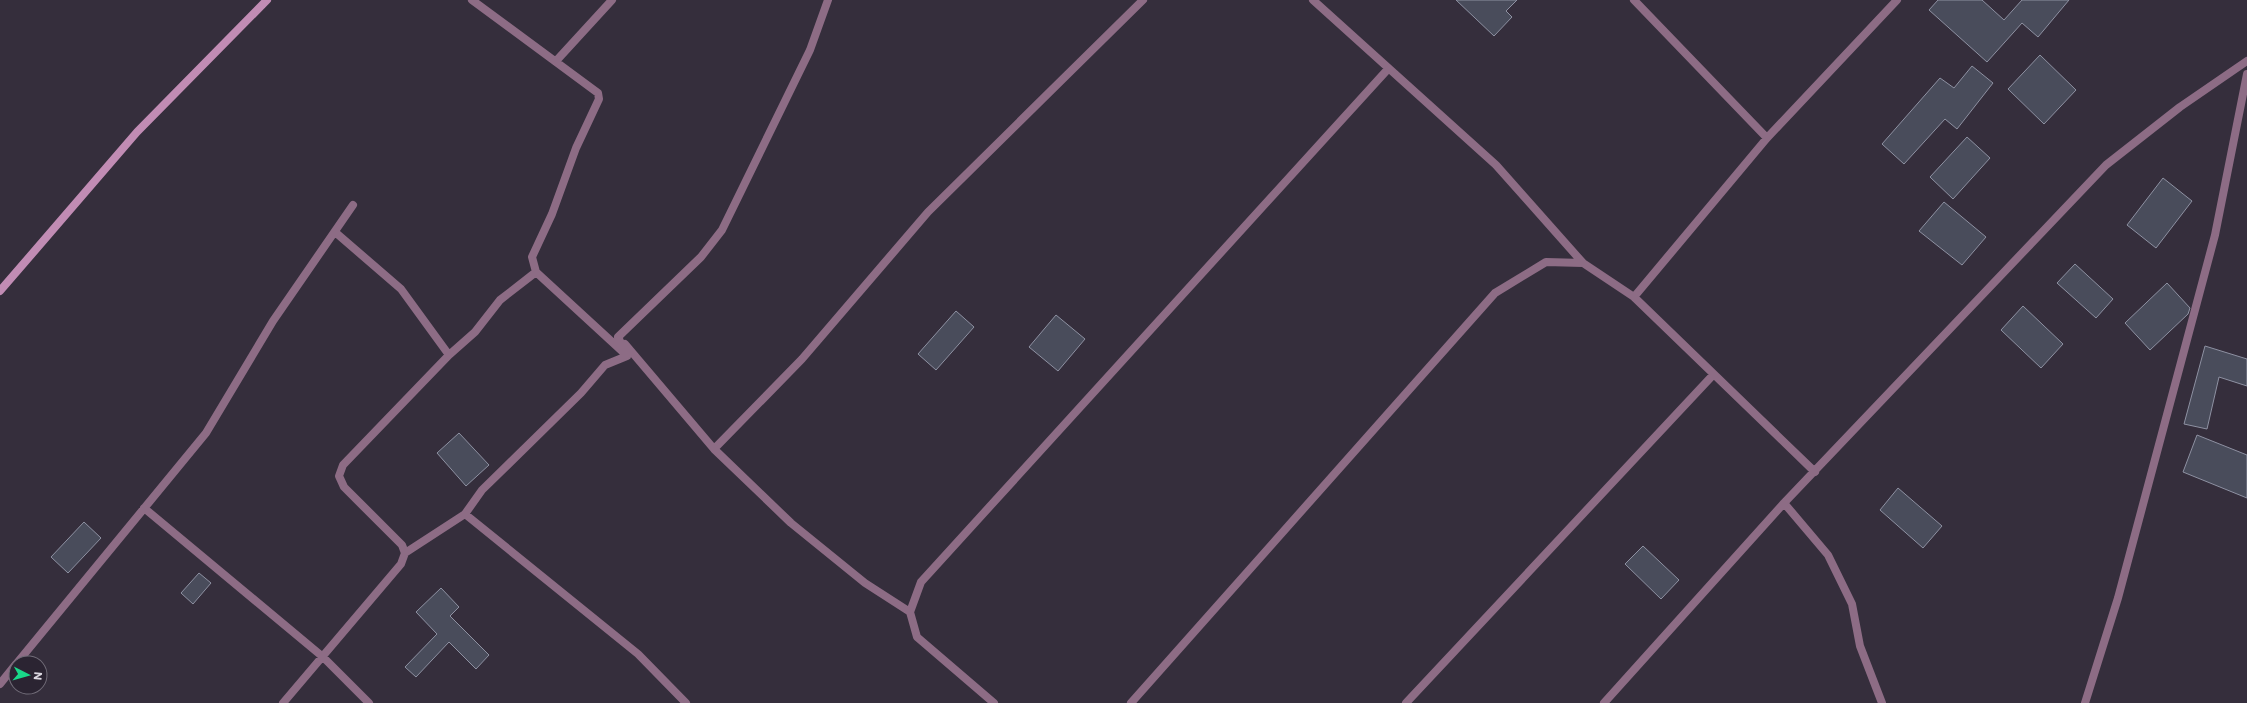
<svg xmlns="http://www.w3.org/2000/svg" width="2247" height="703" font-family="Poppins,sans-serif">
	<style>
		.building { fill: #494c5b; stroke: #8e91a2 }
		.lines { fill: none; stroke-linecap: round; stroke-linejoin: round }
		.street { stroke: #8d6c85; stroke-width: 8 }
		.secondary { stroke: #c18cb4; stroke-width: 8 }
	</style>
	<rect width="100%" height="100%" fill="#352e3c"/>
	<!-- building -->
	<path class="building" d="M1456,0H1517L1506,11L1512,17L1494,36Z
		M1938,0H1982L2004,20L2022,0H2069L2038,37L2022,23L1987,62L1929,10Z
		M2040,55L2076,90L2044,124L2008,89Z
		M1972,66L1993,83L1957,129L1945,119L1904,164L1882,144L1940,78L1954,88Z
		M1967,137L1990,158L1953,199L1930,177Z
		M2163,178L2192,201L2156,248L2127,225Z
		M1944,202L1986,237L1962,265L1919,231Z
		M2075,264L2113,299L2096,318L2057,283Z
		M2167,283L2190,308L2188,314L2150,350L2125,323Z
		M2023,306L2063,344L2041,368L2001,330Z
		M956,311L974,327L936,370L918,354Z
		M1056,315L1085,339L1058,371L1029,347Z
		M2205,346L2247,359V386L2219,377L2207,429L2184,424Z
		M459,433L489,465L466,486L437,453Z
		M2197,435L2247,455V498L2183,472Z
		M1898,488L1942,526L1923,548L1880,510Z
		M84,522L101,538L68,573L51,557Z
		M1643,546L1679,580L1661,599L1625,564Z
		M199,573L211,583L193,604L181,593Z
		M441,588L459,607L450,616L489,655L476,669L449,642L416,677L405,667L437,634L416,612Z"/>
	<g class="lines">
		<!-- street -->
		<path class="street" d="M1313,0L1496,165L1583,263
			M1634,0L1767,138
			M557,60L612,0
			M335,232L401,289L449,355
			M536,272L623,352
			M1634,297L1815,472
			M625,344L714,449L791,523L865,583L910,612
			M714,449L802,359L928,212L1143,0
			M1784,503L1828,555L1852,604L1860,646L1882,703
			M144,508L323,657L369,703
			M465,514L638,654L686,703
			M405,553L465,514L482,490L581,393L605,365L627,356L618,337L701,257L722,230L810,50L828,0
			M17,663L206,433L273,321L353,205
			M0,684L16,664
			M283,703L401,564L405,553L402,545L344,487L339,476L343,465L449,355L475,332L500,300L536,272L532,257L552,214L576,148L599,99L598,93L472,0
			M994,703L917,637L910,612L921,582L1388,69
			M1131,703L1495,293L1546,262L1583,263L1634,297L1767,138L1897,0
			M1406,703L1713,375
			M1604,703L1784,503L2106,165L2180,107L2247,61
			M2085,703L2118,598L2215,235L2247,74"/>
		<!-- secondary -->
		<path class="secondary" d="M0,291L137,132L267,0"/>
	</g>
	<!-- north arrow -->
	<g transform="translate(28 675) rotate(96)"><circle r="19" fill="#2b2432" stroke="#716c78"/>
	<path d="M0-3L7 15L0 10L-7 15Z" fill="#19d989"/>
	<text y="-6" font-size="11" font-weight="bold" text-anchor="middle" fill="#dbd7e0">N</text>
	</g>
</svg>
